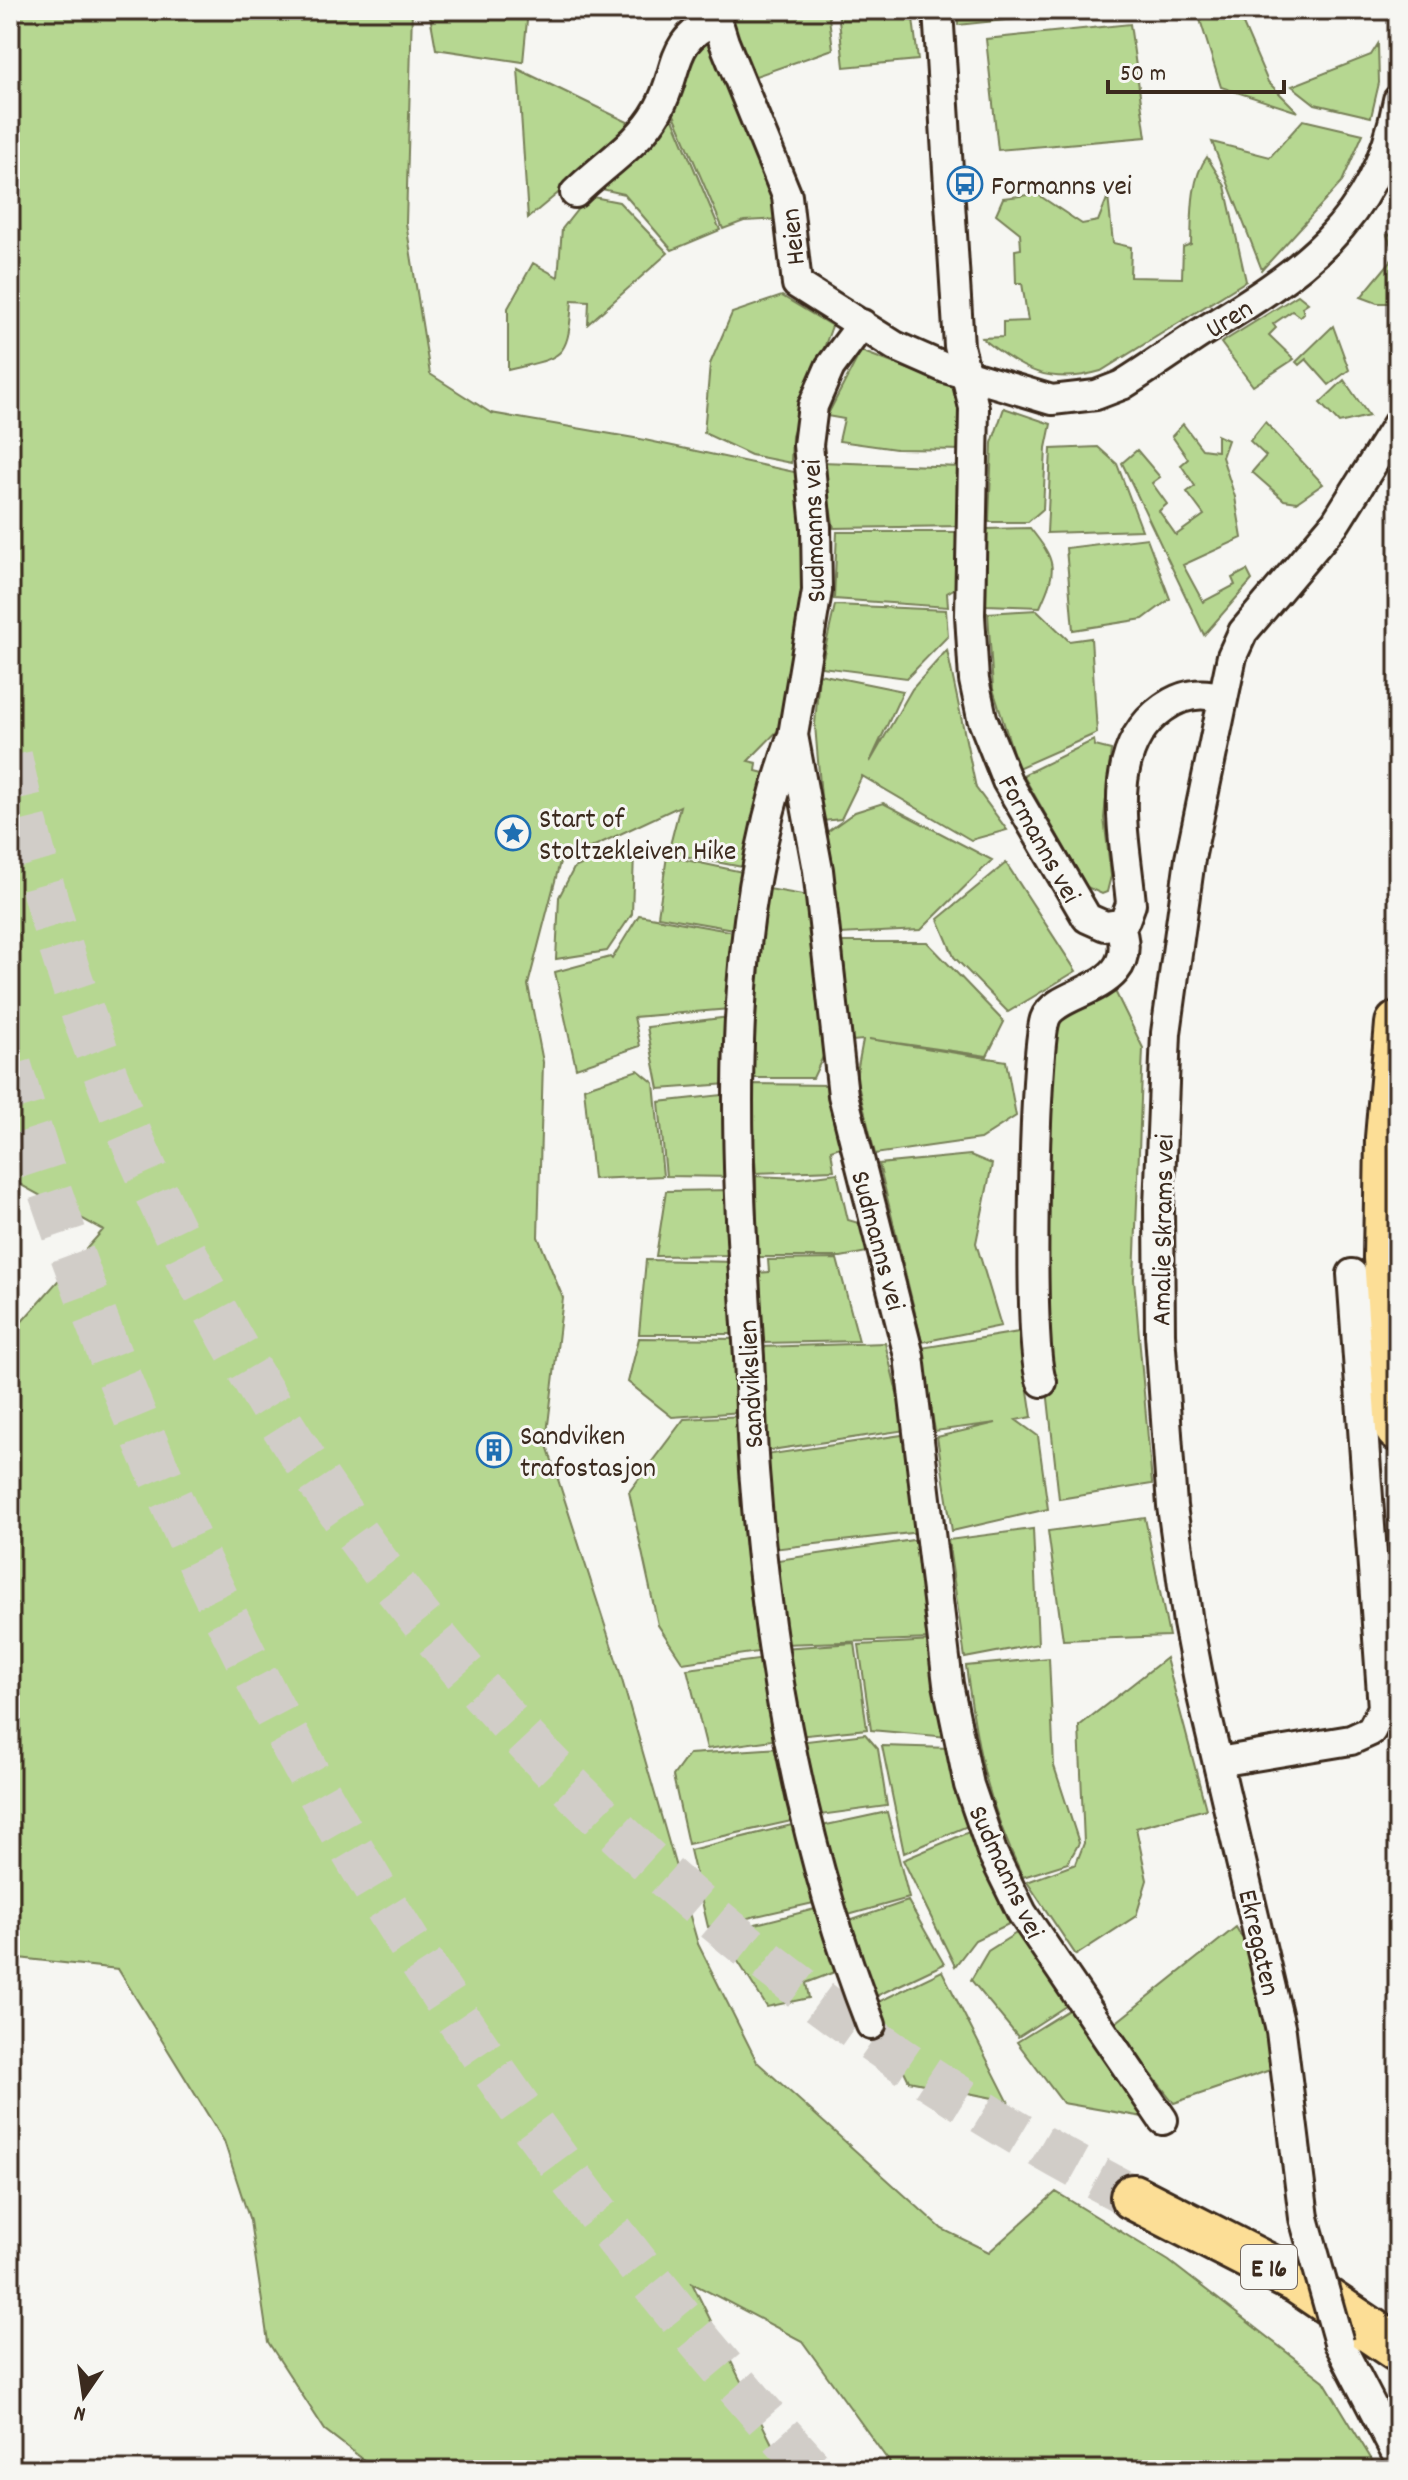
<svg xmlns="http://www.w3.org/2000/svg" width="1408" height="2480" font-family="Dekko,sans-serif">
	<style>
		.green { fill: #b6d791; stroke: #788058; stroke-width: 2 }
		.lines { fill: none; stroke-linecap: round; stroke-linejoin: round }
		.highway-tunnel { stroke: #d1cdc8; stroke-width: 44; stroke-dasharray: 44 22; stroke-linecap: butt }
		.street-casing { stroke: #3b2a1e; stroke-width: 34 }
		.primary-casing { stroke: #3b2a1e; stroke-width: 50 }
		.highway-casing { stroke: #3b2a1e; stroke-width: 50 }
		.street { stroke: #f6f6f2; stroke-width: 28 }
		.primary { stroke: #fcde96; stroke-width: 44 }
		.highway { stroke: #fcde96; stroke-width: 44 }
		.street-bridge-casing { stroke: #3b2a1e; stroke-width: 34; stroke-linecap: butt }
		.street-bridge { stroke: #f6f6f2; stroke-width: 28 }
		.labels { text-anchor: middle; stroke-width: 6; stroke-linejoin: round; paint-order: stroke }
		.shield { fill: #f6f6f2; stroke: #73675e; stroke-width: 2 }
		.shield-label { font-size: 26px; font-weight: bold; fill: #3b2a1e }
		.poi-label { font-size: 28px; fill: #3b2a1e; stroke: #f6f6f2; text-anchor: start }
		.street-label { font-size: 28px; fill: #3b2a1e; stroke: #f6f6f2 }
	</style>
	<rect width="100%" height="100%" fill="#f6f6f2"/>
	<filter id="ink" filterUnits="userSpaceOnUse"><feTurbulence type="fractalNoise" baseFrequency=".0125" numOctaves="2"/><feDisplacementMap in="SourceGraphic" scale="16" xChannelSelector="R" yChannelSelector="G"/><feConvolveMatrix kernelMatrix="1 2 1 2 8 2 1 2 1" color-interpolation-filters="sRGB"/></filter>
	<g filter="url(#ink)">
		<!-- green -->
		<path class="green" d="M10,10H412L406,223L430,374L491,413L640,439L813,476L801,707L748,761L757,763L756,771L768,774L753,869L668,853L680,806L560,862L528,985L543,1062L538,1237L563,1298L546,1442L618,1666L698,1944L757,2062L942,2229L989,2252L1056,2192L1169,2261L1324,2381L1378,2470H895L802,2341L692,2283L785,2470H377L325,2430L268,2342L250,2221L224,2141L118,1969L10,1957V1335L103,1230L10,1179Z
			M429,10H528L523,62L436,49Z
			M726,10H828L833,49L750,78Z
			M838,10H912L918,60L844,67Z
			M957,10H1103L958,25Z
			M1197,10H1237L1268,82L1298,112L1221,87Z
			M1130,24L1146,137L998,150L986,39Z
			M711,34L782,219L744,221L723,229L672,110L688,50Z
			M1378,44L1379,83L1371,117L1315,104L1292,86L1371,55Z
			M518,69L638,127L528,218Z
			M671,114L720,230L672,250L624,194L597,188Z
			M1303,120L1363,134L1342,182L1262,270L1212,142L1270,157Z
			M1207,157L1225,186L1246,281L1101,371C1050,386 1021,370 982,338L1003,337V322L1028,321L1022,283H1016L1015,250L1021,249L1020,233L996,214L1003,198L1037,194L1082,224L1098,221L1108,196L1113,243L1131,247L1130,277L1182,278L1183,247L1191,244C1192,217 1190,179 1207,157Z
			M588,196L619,202L668,253L588,324L589,301L572,300C568,360 565,356 508,370V308L533,263L558,277L562,229Z
			M1398,233L1396,303H1377L1361,297L1395,256L1387,235Z
			M1298,295L1308,303L1302,307L1304,313L1300,317L1292,311L1273,324L1276,328L1269,335L1294,359L1253,386L1221,343Z
			M782,296L832,326L792,436L791,463L751,455L704,433L710,364L732,313Z
			M1333,326L1349,370L1329,385L1306,359L1299,365L1296,362Z
			M861,351L958,388L967,450L896,449L839,441L844,419L827,416Z
			M1344,380L1369,416L1339,423L1320,403Z
			M1004,408L1051,424L1046,448L1043,509L1028,522H989L992,443Z
			M1265,422L1323,484L1297,502L1284,500L1252,472L1266,456L1250,441Z
			M1183,424L1202,449L1217,451V435L1228,440L1222,457L1235,497L1242,538L1183,565L1203,602L1235,585L1232,578L1247,570L1252,580L1204,635L1122,463L1137,450L1160,477L1152,483L1167,504L1159,511L1176,535L1204,515L1187,492L1195,486L1181,465L1188,459L1172,436Z
			M1098,447L1117,464L1142,530L1047,533L1051,449Z
			M821,462L962,467V526L834,528Z
			M1030,528C1056,561 1058,568 1040,607L986,605L987,529Z
			M837,532H959L957,587L947,593L948,607L834,599Z
			M1147,538L1170,599L1143,619L1073,630L1066,548Z
			M835,605L946,610L948,636L907,678L821,667Z
			M1037,610L1069,641L1091,638L1097,733L1018,768L993,689L988,613Z
			M947,650L976,788L1007,830L971,840L862,776L841,819L823,821L815,725L819,674L903,691L870,762L912,689Z
			M1094,740L1095,746L1111,750L1104,818L1111,876L1107,892L1102,894L1087,887L1023,775Z
			M883,803L992,860L921,930L839,934L823,835L855,812Z
			M611,852L634,853L632,914L607,951L556,959L559,897L574,868Z
			M667,856L752,874L739,930L658,916Z
			M1006,863L1076,971L1008,1012L954,957L938,919Z
			M763,888L809,896L828,1046L813,1078H748Z
			M639,915L740,933L730,1009L634,1017L640,1046L576,1068L555,972L610,957L612,959Z
			M842,942H927L1004,1022L987,1056L869,1039L1006,1061L1016,1116L980,1139L875,1154L856,1077L863,1040L852,1041Z
			M1112,985L1143,1048L1134,1279L1152,1484L1059,1499L1045,1371L1050,1021Z
			M730,1017L728,1084L659,1089L647,1027Z
			M638,1070L654,1083L663,1176L593,1179L584,1088Z
			M749,1084L829,1085L843,1146L831,1150L834,1170L756,1173Z
			M731,1094L734,1177L666,1176L659,1102Z
			M970,1155L992,1164L976,1243L1001,1326L922,1342L879,1164Z
			M837,1173L848,1220L862,1224L867,1252L841,1257H757L756,1176L800,1178Z
			M733,1190L736,1255L656,1256L666,1191Z
			M837,1259L859,1341L762,1343V1306H755L756,1273L769,1272L768,1260Z
			M646,1260L735,1262L741,1334H639Z
			M1019,1332L1032,1417L1016,1420L1038,1436L1048,1509L952,1531L937,1437L996,1423L935,1431L921,1348Z
			M639,1338L739,1339L742,1412L672,1417L628,1382Z
			M885,1343L906,1430L764,1451L760,1347Z
			M743,1416L765,1651L683,1663L658,1625L629,1492L684,1419Z
			M909,1434L919,1532L773,1549L765,1455Z
			M1145,1518L1169,1636L1063,1640L1048,1531Z
			M1033,1529L1038,1644L965,1658L948,1540Z
			M920,1539L933,1639L783,1644L771,1561Z
			M935,1641L948,1737L871,1730L859,1645Z
			M855,1643L867,1729L797,1736L782,1648Z
			M1049,1658L1054,1766L1079,1843L1068,1863L1023,1877C986,1801 977,1748 966,1666Z
			M1166,1658L1206,1809L1136,1828L1147,1880L1136,1916L1076,1955L1027,1882L1076,1864L1084,1843L1079,1726Z
			M765,1659L780,1739L707,1749L687,1669Z
			M865,1734L878,1749L887,1806L813,1816L798,1742Z
			M882,1746L951,1748L970,1825L904,1853Z
			M781,1748L796,1820L688,1844L673,1776L689,1754Z
			M887,1812L909,1898L841,1917L817,1827Z
			M796,1824L818,1902L708,1927L690,1850Z
			M971,1831L1015,1921L975,1940L955,1966L903,1860Z
			M908,1901L944,1964L870,1999L843,1923Z
			M819,1908L835,1972L806,1983L809,1998L767,2007L720,1933Z
			M1236,1927L1248,1948L1273,2069L1174,2103L1113,2025Z
			M1018,1932L1072,2002L1018,2037L971,1980L988,1951Z
			M942,1971L1008,2101L909,2081L872,2005Z
			M1075,2006L1149,2118L1063,2103L1017,2042Z"/>
		<g class="lines">
			<!-- highway-tunnel -->
			<path class="highway-tunnel" d="M10,756C147,1391 561,1901 1133,2197
				M10,1066C170,1600 438,2058 812,2470"/>
			<!-- street casing -->
			<g class="street-casing">
				<path id="street" d="M714,10L724,42L787,196L797,284L895,346L945,368L1052,400L1096,395L1122,385C1148,369 1173,351 1199,334C1299,273 1376,225 1398,100
					M938,10L959,346L974,408L970,615L974,680L982,718L1007,781L1087,918L1105,926L1119,924
					M575,193C602,166 640,143 658,110C680,72 668,39 716,21
					M862,324L830,367L813,406L808,445L816,527L817,591L793,735L818,870L843,1095L909,1356L948,1684L969,1785L992,1852L1022,1913L1163,2120
					M791,740C721,939 736,1151 749,1357C751,1399 751,1440 755,1482C769,1668 803,1852 871,2025
					M1119,924L1125,920L1131,904C1126,840 1101,752 1163,708C1181,695 1201,691 1221,698
					M1042,1382C1027,1360 1034,1052 1045,1019C1056,987 1145,993 1119,924
					M1218,1762L1351,1740L1371,1731L1383,1708L1352,1274
					M1304,2218L1281,2031L1202,1696L1188,1623L1172,1506L1160,1334L1159,1207L1166,1033L1190,859L1232,656L1243,632L1336,522L1398,423
					M1339,2343L1398,2457"/>
			</g>
			<!-- primary casing -->
			<g class="primary-casing">
				<path id="primary" d="M1398,1024L1388,1138L1386,1258L1398,1429"/>
			</g>
			<!-- highway casing -->
			<g class="highway-casing">
				<path id="highway" d="M1133,2197L1299,2282L1398,2349"/>
			</g>
			<!-- street -->
			<use href="#street" class="street"/>
			<!-- primary -->
			<use href="#primary" class="primary"/>
			<!-- highway -->
			<use href="#highway" class="highway"/>
			<!-- street-bridge casing -->
			<g class="street-bridge-casing">
				<path id="street-bridge" d="M1304,2218L1339,2343"/>
			</g>
			<!-- street-bridge -->
			<use href="#street-bridge" class="street-bridge"/>
		</g>
	</g>
	<!-- icons -->
	<defs>
		<g id="bus-ring" transform="scale(1.8)"><circle r="9.5" fill="#f6f6f2" stroke="#1f6fb2" stroke-width="1.5"/><path d="M-5-6H5V4H4V6H2V4H-2V6H-4V4H-5ZM-3.5-4V0h7V-4ZM-3.5 1.2v1.5H-2V1.2ZM2 1.2v1.5H3.5V1.2Z" fill="#1f6fb2"/></g>
		<g id="sight-ring" transform="scale(1.8)"><circle r="9.5" fill="#f6f6f2" stroke="#1f6fb2" stroke-width="1.5"/><path d="M0-6L1.8-2.2L6-1.7L2.9 1.2L3.7 5.4L0 3.3L-3.7 5.4L-2.9 1.2L-6-1.7L-1.8-2.2Z" fill="#1f6fb2"/></g>
		<g id="building-ring" transform="scale(1.8)"><circle r="9.5" fill="#f6f6f2" stroke="#1f6fb2" stroke-width="1.5"/><path d="M-4-6H4V6H1V3H-1V6H-4ZM-2.5-4.3h1.7v1.8h-1.7ZM.8-4.3h1.7v1.8H.8ZM-2.5-1h1.7V.8h-1.7ZM.8-1h1.7V.8H.8Z" fill="#1f6fb2"/></g>
	</defs>
	<g fill-rule="evenodd">
		<use href="#bus-ring" x="965" y="184"/>
		<use href="#sight-ring" x="513" y="833"/>
		<use href="#building-ring" x="494" y="1450"/>
	</g>
	<g class="labels">
		<!-- shield labels -->
		<rect class="shield" x="1241" y="2245" width="56" height="44" rx="6"/>
		<g class="shield-label">
			<text x="1269" y="2276">E 16</text>
		</g>
		<!-- poi labels -->
		<g class="poi-label">
			<text x="991" y="194">Formanns vei</text>
			<text x="539" y="827">Start of<tspan x="539" dy="32">Stoltzekleiven Hike</tspan></text>
			<text x="520" y="1444">Sandviken<tspan x="520" dy="32">trafostasjon</tspan></text>
		</g>
		<!-- street labels -->
		<g class="street-label">
			<text transform="translate(791 237) rotate(-96)" y="10">Heien</text>
			<text transform="translate(1228 317) rotate(-32)" y="10">Uren</text>
			<text transform="translate(812 531) rotate(-92)" y="10">Sudmanns vei</text>
			<text transform="translate(1041 838) rotate(61)" y="10">Formanns vei</text>
			<text transform="translate(1161 1230) rotate(-89)" y="10">Amalie Skrams vei</text>
			<text transform="translate(880 1240) rotate(75)" y="10">Sudmanns vei</text>
			<text transform="translate(749 1384) rotate(-93)" y="10">Sandvikslien</text>
			<text transform="translate(1008 1871) rotate(65)" y="10">Sudmanns vei</text>
			<text transform="translate(1261 1942) rotate(77)" y="10">Ekregaten</text>
		</g>
	</g>
	<!-- margin -->
	<rect width="1408" height="2480" fill="none" stroke="#f6f6f2" stroke-width="40"/>
	<rect x="20" y="20" width="1368" height="2440" fill="none" stroke="#3b2a1e" stroke-width="3" filter="url(#ink)"/>
	<!-- north arrow -->
	<g transform="translate(84 2396) rotate(193)" stroke="#f6f6f2" stroke-width="6" paint-order="stroke">
	<path d="M0-6L14 30L0 20L-14 30Z" fill="#3b2a1e"/>
	<text y="-12" font-size="22" font-weight="bold" text-anchor="middle" fill="#3b2a1e">N</text>
	</g>
	<!-- scale -->
	<path d="M1108 80v12h176v-12" fill="none" stroke="#3b2a1e" stroke-width="4"/>
	<text x="1120" y="80" font-size="24" fill="#3b2a1e" stroke="#f6f6f2" stroke-width="6" paint-order="stroke">50 m</text>
</svg>
